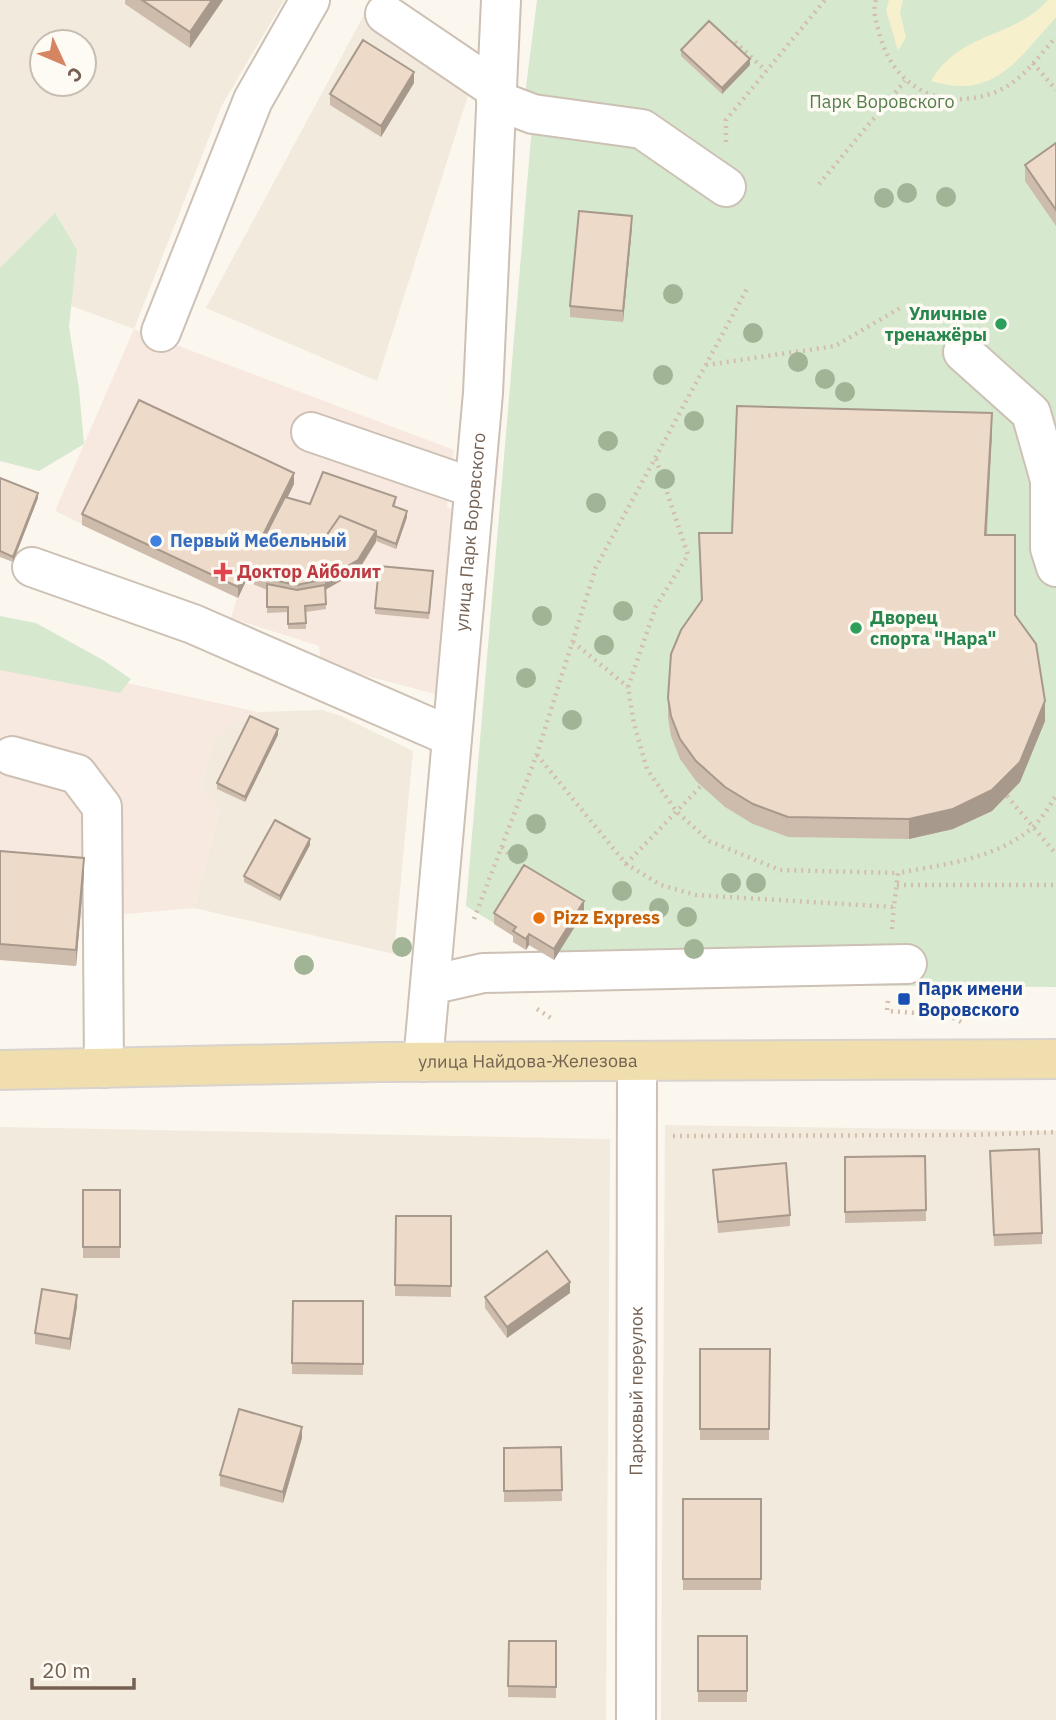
<svg xmlns="http://www.w3.org/2000/svg" width="1056" height="1720" font-family="'IBM Plex Sans',sans-serif">
	<style>
		.residential { fill: #f2eadd; fill-rule: evenodd }
		.commercial { fill: #f7e9e0 }
		.green { fill: #d6e8cd }
		.sand { fill: #f6f0cd }
		.lines { fill: none; stroke-linecap: round; stroke-linejoin: round }
		.minor-casing { stroke: #cdc0b4; stroke-width: 42 }
		.major-casing { stroke: #d8d3cf; stroke-width: 42 }
		.path { stroke: #d3beab; stroke-width: 4.5; stroke-dasharray: 2 5; stroke-linecap: butt }
		.minor { stroke: #fff; stroke-width: 38 }
		.major { stroke: #f1deae; stroke-width: 38 }
		.tree { fill: #a1b496 }
		.wall { fill: #cdbbac }
		.shaded-wall { fill: #a7998c }
		.building { fill: #eedac8; stroke: #a7998c; stroke-width: 2 }
		.leisure-dot { fill: #2e9e5b; stroke: #fefbf4; stroke-width: 2.5 }
		.shop-dot { fill: #3f7fe0; stroke: #fefbf4; stroke-width: 2.5 }
		.health-dot { fill: #e0444e; stroke: #fefbf4; stroke-width: 2.5 }
		.food-dot { fill: #e8710a; stroke: #fefbf4; stroke-width: 2.5 }
		.transit-dot { fill: #1a4fb4; stroke: #fefbf4; stroke-width: 2.5 }
		.labels { text-anchor: middle; stroke-width: 7; stroke-linejoin: round; paint-order: stroke }
		.park-label { font-size: 18px; fill: #587e4e; stroke: #fefbf4 }
		.leisure-label { font-size: 18px; font-weight: bold; fill: #27864d; stroke: #fefbf4; text-anchor: end }
		.street-label { font-size: 18px; fill: #756152; stroke: #fefbf4 }
		.shop-label { font-size: 18px; font-weight: bold; fill: #366cbe; stroke: #fefbf4; text-anchor: start }
		.health-label { font-size: 18px; font-weight: bold; fill: #be3a42; stroke: #fefbf4; text-anchor: start }
		.food-label { font-size: 18px; font-weight: bold; fill: #c56008; stroke: #fefbf4; text-anchor: start }
		.transit-label { font-size: 18px; font-weight: bold; fill: #164399; stroke: #fefbf4; text-anchor: start }
	</style>
	<rect width="100%" height="100%" fill="#fbf7ee"/>
	<!-- residential -->
	<path class="residential" d="M0,0H284L221,107L134,329L31,291L0,361ZM42,42H84V84H42Z
		M372,0H395L480,58L377,381L206,308Z
		M322,710L341,716L413,751L394,954L194,908L220,806L201,788L215,736L258,712Z
		M665,1125L1056,1131V1720H661Z
		M0,1127L610,1139L606,1720H0Z"/>
	<!-- commercial -->
	<path class="commercial" d="M134,329L454,450L447,507L461,513L439,695L321,664L319,646L231,618L237,598L55,511Z
		M0,655L258,712L215,736L201,788L220,805L194,908L81,918L76,966L0,960Z"/>
	<!-- green -->
	<path class="green" d="M537,0H1056V987L556,983L554,960L466,906L533,114L525,95Z
		M55,213L77,250L69,327L79,389L84,444L39,471L0,461V268Z
		M0,616L36,623L103,660L131,679L120,693L0,670Z"/>
	<!-- sand -->
	<path class="sand" d="M889,0H903L900,13L906,37L898,51L886,10Z
		M1048,0H1056V17C1019,58 994,101 931,81C961,30 1014,39 1048,0Z"/>
	<g class="lines">
		<!-- minor casing -->
		<g class="minor-casing">
			<g id="minor">
				<path d="M385,14L497,90"/>
				<path d="M496,100L533,114L642,129L726,187"/>
				<path d="M161,332L253,100L310,0"/>
				<path d="M963,352L1031,413L1050,480V548L1056,567"/>
				<path d="M311,432L474,488"/>
				<path d="M32,567L193,624L452,737"/>
				<path d="M12,756L77,774L102,807L104,1068"/>
				<path d="M430,985L483,973L907,964"/>
				<path id="s1" d="M423,1062L483,393L501,0"/>
				<path id="s2" d="M636,1720L637,1061"/>
			</g>
		</g>
		<!-- major casing -->
		<g class="major-casing">
			<g id="major">
				<path id="s3" d="M0,1070L380,1062L1056,1059"/>
			</g>
		</g>
		<!-- path -->
		<path class="path" d="M876,0C872,13 877,23 880,36C895,89 942,111 993,93C1021,83 1037,58 1056,37
			M730,45L734,41L766,71
			M1033,63L1056,90
			M726,142V120L825,0
			M819,184L905,81
			M706,365L835,346L900,308
			M656,459L688,555L656,606L628,687L634,724L647,769L676,811L709,841L780,870L898,873
			M573,642L628,687
			M537,755L626,864L661,885L696,895L894,907L898,873C944,864 997,859 1033,827C1042,819 1049,806 1056,796
			M1007,796L1056,854
			M502,847L527,872
			M626,864L701,786
			M897,885H1056
			M474,919L537,754L596,567L748,287
			M892,929L894,907
			M888,1001L887,1011L948,1015L961,1022
			M537,1009L554,1020
			M673,1136L970,1135L1056,1132"/>
		<!-- minor -->
		<use href="#minor" class="minor"/>
		<!-- major -->
		<use href="#major" class="major"/>
	</g>
	<!-- trees -->
	<g class="tree">
		<circle cx="907" cy="193" r="10"/>
		<circle cx="946" cy="197" r="10"/>
		<circle cx="884" cy="198" r="10"/>
		<circle cx="673" cy="294" r="10"/>
		<circle cx="753" cy="333" r="10"/>
		<circle cx="798" cy="362" r="10"/>
		<circle cx="663" cy="375" r="10"/>
		<circle cx="825" cy="379" r="10"/>
		<circle cx="845" cy="392" r="10"/>
		<circle cx="694" cy="421" r="10"/>
		<circle cx="608" cy="441" r="10"/>
		<circle cx="665" cy="479" r="10"/>
		<circle cx="596" cy="503" r="10"/>
		<circle cx="623" cy="611" r="10"/>
		<circle cx="542" cy="616" r="10"/>
		<circle cx="604" cy="645" r="10"/>
		<circle cx="526" cy="678" r="10"/>
		<circle cx="572" cy="720" r="10"/>
		<circle cx="536" cy="824" r="10"/>
		<circle cx="518" cy="854" r="10"/>
		<circle cx="731" cy="883" r="10"/>
		<circle cx="756" cy="883" r="10"/>
		<circle cx="622" cy="891" r="10"/>
		<circle cx="659" cy="908" r="10"/>
		<circle cx="687" cy="917" r="10"/>
		<circle cx="402" cy="947" r="10"/>
		<circle cx="694" cy="949" r="10"/>
		<circle cx="304" cy="965" r="10"/>
	</g>
	<!-- wall -->
	<path class="wall" d="M125,0H223L190,48L125,4Z
		M681,50L750,65L722,94L681,56Z
		M414,83L381,137L330,105V94Z
		M1056,143V226L1025,181V165Z
		M632,227L623,322L570,317V306Z
		M992,433L987,535L1015,615L1045,721L1020,782L992,811L953,829L909,839L788,837L753,824L725,807L696,781L680,759L671,736L668,718V698L701,602L699,533H732Z
		M0,478L38,498L13,562L0,557Z
		M294,484L287,498L310,504L396,502L394,507L407,517L396,549L376,541L358,571L325,590L326,609L306,612V629H288V612L267,613V590L246,581L238,598L82,525V514Z
		M433,577L429,619L375,614V608Z
		M278,735L245,802L217,789V783Z
		M310,845L280,901L244,882V876Z
		M0,851L84,874L76,966L0,960Z
		M584,912L554,960L529,945L526,950L513,942V936L494,924V913Z
		M925,1156L926,1221L845,1223V1157Z
		M990,1162L1042,1233V1244L994,1246Z
		M713,1170L790,1215V1226L718,1233Z
		M83,1190H120V1258H83Z
		M396,1216H451V1297L395,1296Z
		M570,1293L507,1338L485,1308V1297Z
		M293,1301H363V1375L292,1374Z
		M77,1306L70,1350L35,1344V1333Z
		M700,1349H770L769,1440H700Z
		M302,1438L283,1503L220,1486V1475Z
		M561,1447L562,1501L504,1502V1448Z
		M683,1499H761V1590H683Z
		M698,1636H747V1702H698Z
		M509,1641H556V1698L508,1697Z"/>
	<!-- shaded-wall -->
	<path class="shaded-wall" d="M212,0H223L190,48V32Z
		M750,59V65L722,94V88Z
		M414,72V83L381,137V126Z
		M632,216V227L623,322V311Z
		M992,413V433L985,555V535Z
		M294,473V484L267,539L264,533Z
		M38,493V498L13,562V557Z
		M407,511V517L396,549V544Z
		M376,531V542L358,571L325,590V579Z
		M246,570V581L238,598V587Z
		M1045,701V721L1020,782L992,811L953,829L909,839V819Z
		M278,729V735L245,802V797Z
		M310,839V845L280,901V896Z
		M84,858V874L76,966V950Z
		M584,901V912L554,960V949Z
		M529,934V945L526,950V939Z
		M570,1282V1293L507,1338V1327Z
		M77,1295V1306L70,1350V1339Z
		M302,1427V1438L283,1503V1492Z"/>
	<!-- building -->
	<path class="building" d="M142,0H212L190,32Z
		M709,21L750,59L722,88L681,50Z
		M363,40L414,72L381,126L330,94Z
		M1056,143V210L1025,165Z
		M579,211L632,216L623,311L570,306Z
		M139,400L294,473L264,533L292,544L311,542L326,536L340,516L376,531L358,560L325,579L297,585L267,579L246,570L238,587L82,514Z
		M737,406L992,413L985,535H1015V615L1036,644L1045,701L1020,762L992,790L953,809L909,819L788,817L753,804L725,787L696,761L680,739L671,716L668,698L671,654L681,630L702,600L699,533H732Z
		M323,472L396,497L393,506L407,511L396,544L376,536V531L340,516L326,536L311,542L292,544L266,534L285,497L310,504Z
		M0,478L38,493L13,557L0,551Z
		M379,566L433,571L429,613L375,608Z
		M267,584L297,590L325,585L326,604L305,606L306,623L288,624V607H267Z
		M250,716L278,729L245,797L217,783Z
		M275,820L310,839L280,896L244,876Z
		M0,851L84,858L76,950L0,944Z
		M524,865L584,901L554,949L529,934L526,939L513,931L516,927L494,913Z
		M1039,1149L1042,1233L994,1235L990,1151Z
		M925,1156L926,1210L845,1212V1157Z
		M786,1163L790,1215L718,1222L713,1170Z
		M83,1190H120V1247H83Z
		M396,1216H451V1286L395,1285Z
		M547,1251L570,1282L507,1327L485,1297Z
		M42,1289L77,1295L70,1339L35,1333Z
		M293,1301H363V1364L292,1363Z
		M700,1349H770L769,1429H700Z
		M239,1409L302,1427L283,1492L220,1475Z
		M561,1447L562,1490L504,1491V1448Z
		M683,1499H761V1579H683Z
		M698,1636H747V1691H698Z
		M509,1641H556V1687L508,1686Z"/>
	<!-- markers -->
	<g class="leisure-dot">
		<circle cx="1001" cy="324" r="7"/>
		<circle cx="856" cy="628" r="7"/>
	</g>
	<circle class="shop-dot" cx="156" cy="541" r="7"/>
	<path class="health-dot" d="M219.5 561.5h7v7h7v7h-7v7h-7v-7h-7v-7h7z"/>
	<circle class="food-dot" cx="539" cy="918" r="7"/>
	<rect class="transit-dot" x="897" y="992" width="14" height="14" rx="3.5"/>
	<g class="labels">
		<!-- park labels -->
		<g class="park-label">
			<text x="882" y="108">Парк Воровского</text>
		</g>
		<!-- leisure labels -->
		<g class="leisure-label">
			<text x="987" y="320">Уличные<tspan x="987" dy="21">тренажёры</tspan></text>
			<text x="870" y="624" text-anchor="start">Дворец<tspan x="870" dy="21">спорта "Нара"</tspan></text>
		</g>
		<!-- street labels -->
		<g class="street-label">
			<text dy="6" stroke="none"><textPath href="#s1" startOffset="532">улица Парк Воровского</textPath></text>
			<text dy="6" stroke="none"><textPath href="#s3" startOffset="528">улица Найдова-Железова</textPath></text>
			<text dy="6" stroke="none"><textPath href="#s2" startOffset="329">Парковый переулок</textPath></text>
		</g>
		<!-- shop labels -->
		<g class="shop-label">
			<text x="170" y="547">Первый Мебельный</text>
		</g>
		<!-- health labels -->
		<g class="health-label">
			<text x="237" y="578">Доктор Айболит</text>
		</g>
		<!-- food labels -->
		<g class="food-label">
			<text x="553" y="924">Pizz Express</text>
		</g>
		<!-- transit labels -->
		<g class="transit-label">
			<text x="918" y="995">Парк имени<tspan x="918" dy="21">Воровского</tspan></text>
		</g>
	</g>
	<!-- north arrow -->
	<g transform="translate(63 63) rotate(134)"><circle r="33" fill="#fefbf4" stroke="#c7bdb3" stroke-width="2"/>
	<path d="M0-5L12 26L0 18L-12 26Z" fill="#d68562"/>
	<text y="-10" font-size="19" font-weight="bold" text-anchor="middle" fill="#756152">С</text>
	</g>
	<!-- scale -->
	<path d="M32 1678v10h102v-10" fill="none" stroke="#756152" stroke-width="3.5"/>
	<text x="42" y="1678" font-size="21" fill="#756152" stroke="#fefbf4" stroke-width="5" paint-order="stroke">20 m</text>
</svg>
